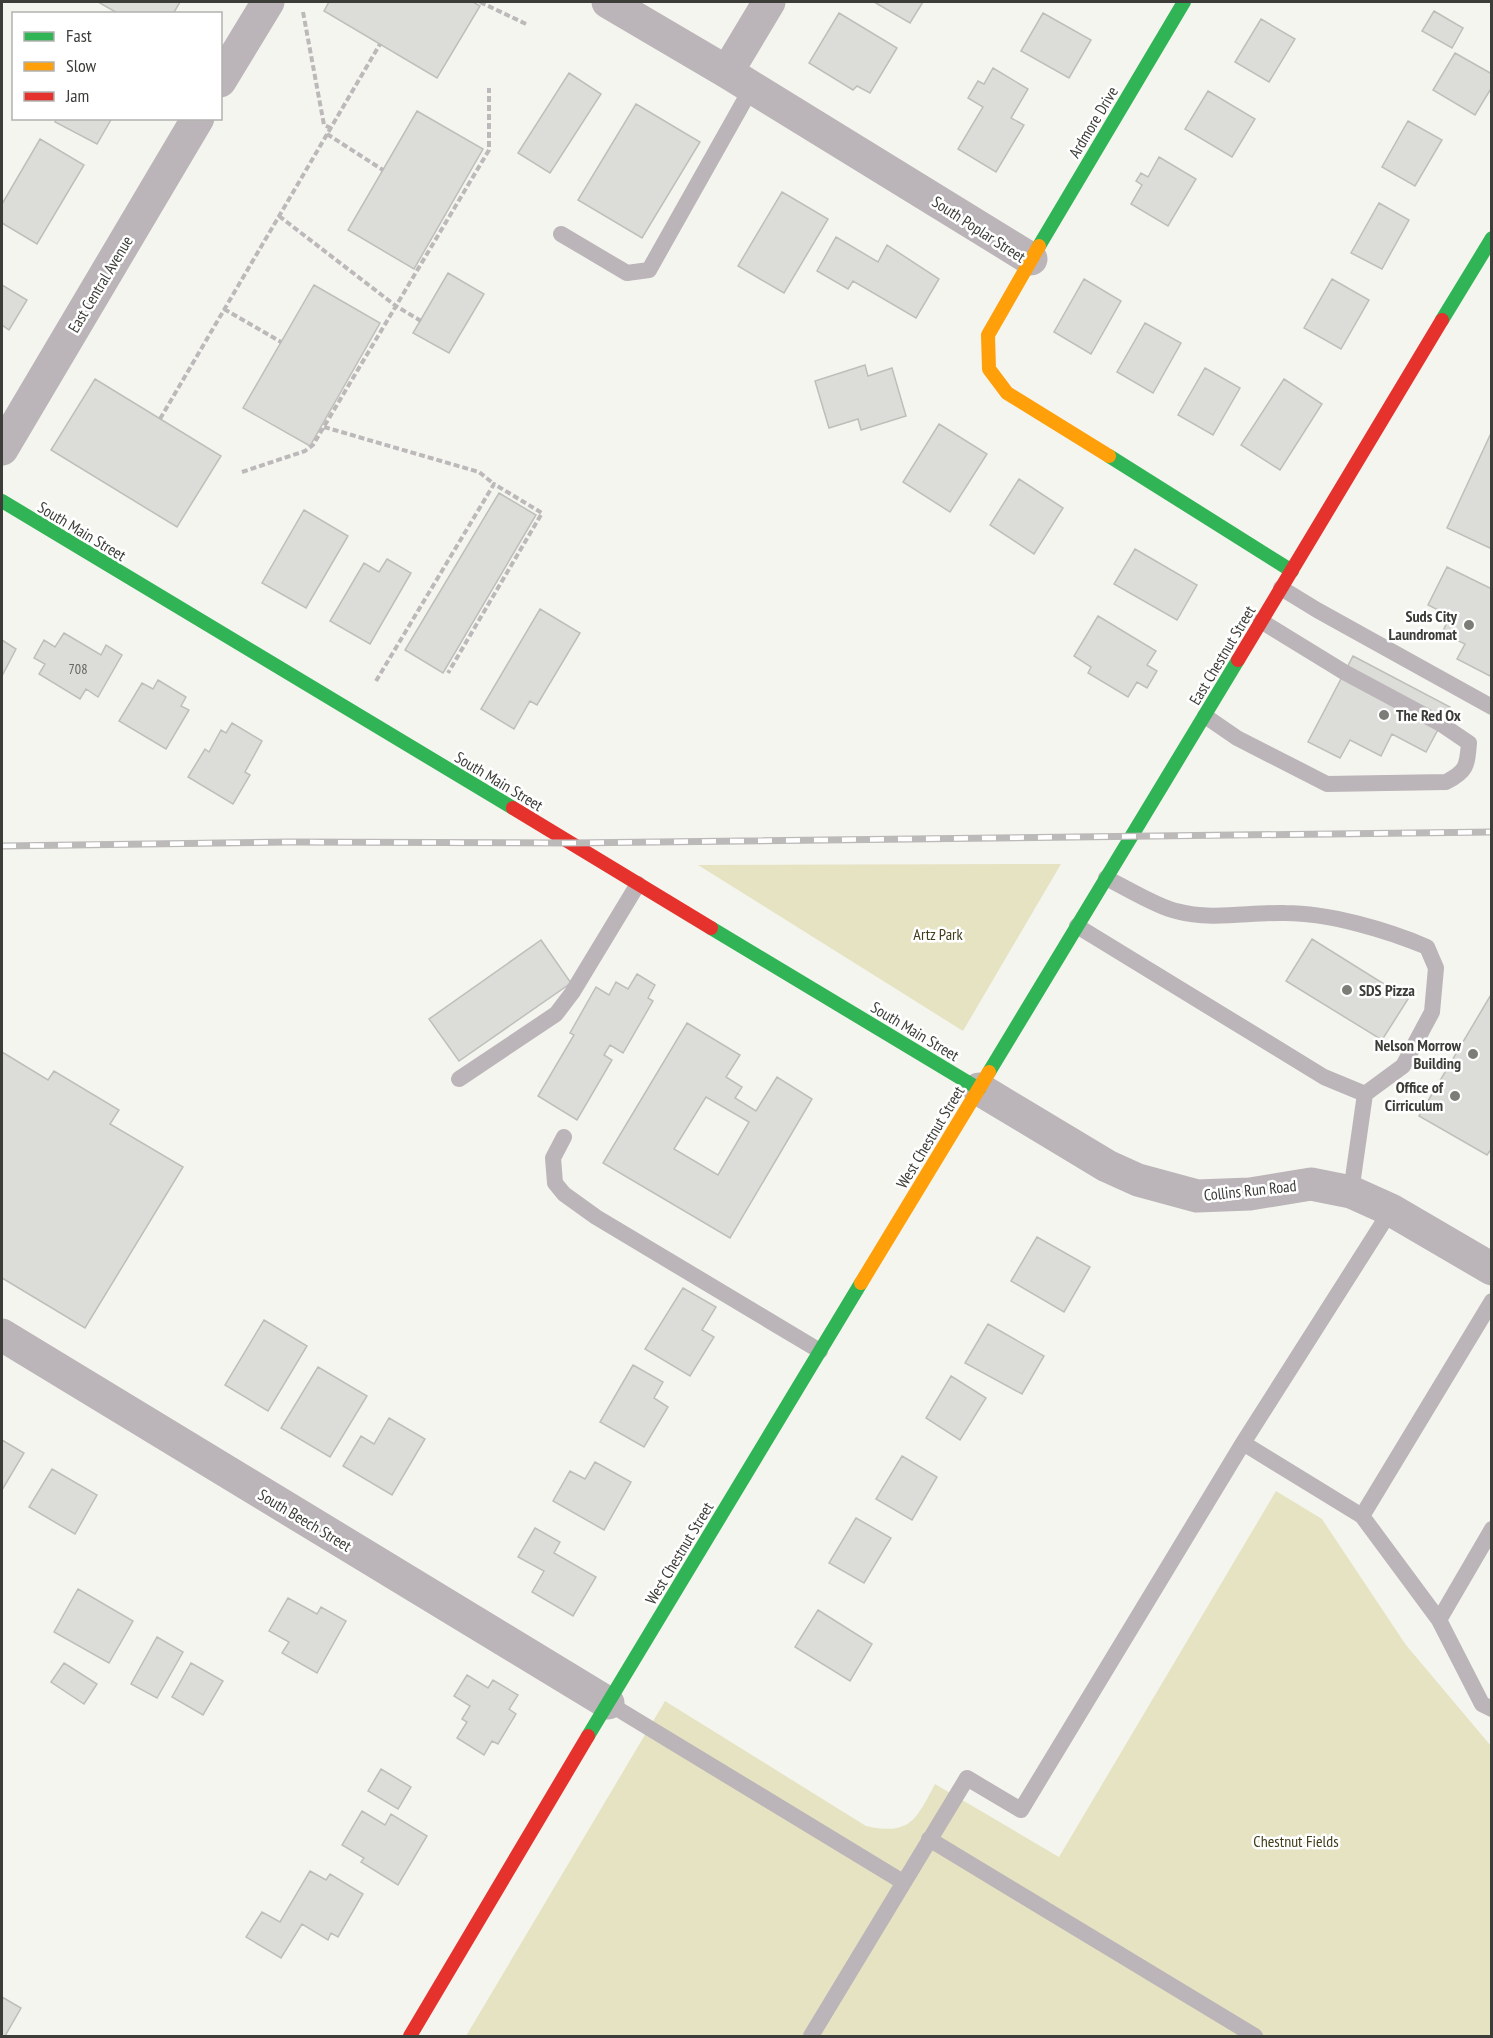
<svg xmlns="http://www.w3.org/2000/svg" width="1493" height="2038" font-family="'PT Sans Narrow',sans-serif">
	<style>
		.green { fill: #e6e3c3 }
		.building { fill: #dcdcd8; stroke: #bebeba; stroke-width: 1.5; fill-rule: evenodd }
		.lines { fill: none; stroke-linecap: round; stroke-linejoin: round }
		.path { stroke: #bdb9ba; stroke-width: 4; stroke-dasharray: 6 3; stroke-linecap: butt }
		.lane { stroke: #bbb4b8; stroke-width: 16 }
		.street { stroke: #bbb4b8; stroke-width: 33 }
		.fast { stroke: #30b455; stroke-width: 14 }
		.slow { stroke: #ff9f0a; stroke-width: 14 }
		.jam { stroke: #e5322d; stroke-width: 14 }
		.rail-casing { stroke: #bcb9b9; stroke-width: 7 }
		.rail { stroke: #fff; stroke-width: 4.5; stroke-dasharray: 14; stroke-linecap: butt }
		.poi-dot { fill: #7d7d78; stroke: #fff; stroke-width: 2 }
		.labels { text-anchor: middle; stroke-width: 5; stroke-linejoin: round; paint-order: stroke }
		.number-label { font-size: 14px; fill: #646460 }
		.street-label { font-size: 16px; fill: #3c3c38; stroke: #fff }
		.poi-label { font-size: 16px; font-weight: bold; fill: #3c3c38; stroke: #fff; text-anchor: end }
		.park-label { font-size: 16px; fill: #413d1a; stroke: #fff }
	</style>
	<rect width="100%" height="100%" fill="#f5f5f0"/>
	<!-- green -->
	<path class="green" d="M1061,864L963,1031L698,865Z
		M1276,1491L1322,1519L1406,1645L1491,1746V2036H466L665,1701L866,1826C911,1836 916,1819 935,1784L1059,1857Z"/>
	<!-- building -->
	<path class="building" d="M98,2H180L173,14H119Z
		M329,2H473L480,6L437,78L324,11Z
		M874,2H923L910,23Z
		M1434,11L1463,28L1452,48L1422,31Z
		M839,13L897,48L870,93L857,86L853,90L809,63Z
		M1043,13L1091,40L1069,78L1021,51Z
		M1261,19L1295,39L1269,82L1235,62Z
		M1455,53L1492,74V87L1475,115L1433,90Z
		M993,68L1028,89L1011,118L1024,125L996,172L958,149L983,107L968,98L978,81L984,84Z
		M569,73L601,94L550,173L518,153Z
		M1208,91L1255,119L1232,157L1185,129Z
		M636,104L700,142L642,238L578,200Z
		M417,111L483,149L414,269L348,230Z
		M57,118H112L97,144L55,122Z
		M1408,121L1442,140L1415,186L1382,167Z
		M40,139L84,165L37,244L2,223V204Z
		M1159,157L1196,179L1168,226L1131,204L1142,185L1136,181L1141,173L1148,177Z
		M782,192L828,219L784,293L738,266Z
		M1379,203L1409,220L1382,269L1351,253Z
		M836,237L878,262L887,245L939,279L916,318L853,281L848,289L817,271Z
		M448,273L484,294L449,353L413,333Z
		M1084,279L1121,301L1091,354L1054,332Z
		M1332,279L1369,300L1341,349L1304,328Z
		M2,285L27,300L9,330L2,325Z
		M314,285L380,323L310,446L243,408Z
		M1145,323L1181,343L1153,393L1117,372Z
		M865,365L868,376L892,368L906,416L861,430L858,419L829,428L815,381Z
		M1205,368L1240,388L1213,435L1178,415Z
		M95,379L221,456L177,527L51,450Z
		M1284,379L1322,404L1280,470L1241,445Z
		M939,424L987,454L950,512L903,482Z
		M1492,431V549L1447,528Z
		M1019,479L1063,508L1034,554L990,525Z
		M499,493L536,515L443,673L405,650Z
		M304,510L348,536L306,608L262,583Z
		M1135,549L1197,585L1177,620L1114,584Z
		M387,559L411,573L370,644L330,621L364,563L379,572Z
		M1447,567L1492,589V677L1457,659L1465,644L1442,633L1450,616L1428,605Z
		M540,609L580,633L537,705L530,701L514,729L481,709Z
		M1098,616L1156,651L1147,665L1157,671L1147,688L1137,682L1128,697L1088,673L1091,667L1074,656Z
		M64,633L101,655L106,645L122,655L98,697L86,689L80,699L39,674L45,664L34,658L44,640L55,647Z
		M2,640L16,649L2,676Z
		M1353,656L1450,707L1426,752L1392,734L1381,756L1350,740L1340,758L1308,742Z
		M158,680L186,697L181,706L189,710L166,749L119,721L142,683L153,689Z
		M232,723L262,741L245,772L250,775L233,804L188,777L205,749L209,752L221,730L226,733Z
		M1312,939L1408,999L1382,1040L1286,981Z
		M541,940L571,983L459,1061L429,1019Z
		M637,974L655,985L648,998L653,1001L623,1053L610,1045L604,1055L612,1060L577,1120L538,1096L574,1035L570,1033L596,987L609,995L616,982L628,989Z
		M1492,993V1148L1487,1155L1419,1116Z
		M687,1023L740,1055L726,1077L742,1087L735,1098L756,1111L777,1077L812,1099L730,1238L603,1163ZM706,1097L749,1122L718,1175L674,1149Z
		M2,1052L48,1080L54,1071L119,1110L110,1124L183,1167L85,1328L2,1278Z
		M1037,1237L1090,1267L1064,1312L1011,1281Z
		M683,1288L716,1307L702,1330L714,1337L690,1376L645,1349Z
		M264,1320L307,1346L268,1411L225,1385Z
		M988,1324L1044,1356L1022,1394L965,1363Z
		M633,1365L663,1382L654,1398L668,1407L644,1447L600,1422Z
		M318,1367L367,1396L330,1457L281,1428Z
		M951,1376L986,1398L960,1440L926,1418Z
		M389,1418L425,1439L392,1495L343,1466L361,1436L374,1444Z
		M2,1440L24,1453L2,1490Z
		M902,1456L937,1477L912,1520L876,1499Z
		M595,1462L631,1482L604,1530L553,1501L570,1471L585,1479Z
		M52,1469L97,1495L75,1534L29,1507Z
		M856,1518L891,1538L864,1583L829,1563Z
		M535,1528L560,1542L554,1553L596,1577L573,1616L532,1592L544,1571L518,1557Z
		M78,1589L133,1621L109,1663L54,1632Z
		M288,1598L317,1614L321,1607L346,1621L317,1673L282,1653L289,1642L269,1631Z
		M818,1610L872,1644L850,1681L795,1647Z
		M157,1637L183,1652L157,1698L131,1684Z
		M64,1663L97,1684L84,1704L51,1682Z
		M191,1663L223,1681L203,1715L172,1697Z
		M467,1675L488,1688L493,1680L518,1695L509,1709L516,1714L498,1744L492,1741L484,1755L457,1738L467,1722L462,1719L470,1706L454,1696Z
		M381,1769L411,1787L398,1809L368,1791Z
		M362,1811L385,1825L391,1814L427,1836L398,1885L361,1862L364,1858L342,1845Z
		M310,1871L326,1880L330,1874L363,1894L338,1937L331,1933L328,1940L302,1924L281,1958L246,1937L262,1912L280,1922Z
		M2,1997L21,2008L5,2036H2Z"/>
	<g class="lines">
		<!-- path -->
		<path class="path" d="M480,2L526,24
			M303,12L324,125L331,128
			M327,134L383,170
			M279,216L396,306L421,321
			M224,309L281,342
			M160,419L380,44
			M324,427L479,472L494,484
			M242,472L305,451L313,445L489,150V88
			M376,681L494,484L542,513L448,673"/>
		<!-- lane -->
		<path class="lane" d="M561,234L627,273L649,270L752,87
			M1281,588L1317,610L1492,707
			M1205,716L1237,738L1327,784L1446,782C1467,771 1467,766 1469,743L1441,724L1344,672L1261,621
			M1077,926L1324,1077L1365,1094L1403,1066L1432,1012L1436,968L1427,947C1387,930 1329,913 1285,913C1248,912 1213,921 1176,911C1157,907 1125,887 1106,878
			M459,1079L556,1014L572,993L638,884
			M564,1137L553,1158L555,1183L564,1194L596,1217L820,1351
			M1351,1192L1365,1094
			M1243,1443L1362,1516L1492,1301
			M1362,1516L1439,1620L1482,1704L1492,1709
			M1439,1620L1492,1529
			M608,1703L903,1882
			M929,1839L1255,2036
			M811,2036L967,1778L1021,1810L1243,1443L1391,1210"/>
		<!-- street -->
		<path class="street" d="M608,2L727,72L1031,259
			M727,72L769,2
			M220,81L268,2
			M2,449L198,118
			M979,1089L1107,1166L1138,1180L1197,1196L1250,1194L1311,1184L1351,1192L1391,1210L1492,1269
			M2,1335L608,1703"/>
		<!-- fast -->
		<path class="fast" d="M1039,246L1184,2
			M1442,320L1492,238
			M1109,456L1292,571
			M2,501L513,808
			M711,928L979,1089
			M989,1072L1238,660
			M588,1736L861,1283"/>
		<!-- slow -->
		<path class="slow" d="M1039,246L988,335L989,369L1007,393L1109,456
			M861,1283L989,1072"/>
		<!-- jam -->
		<path class="jam" d="M1238,660L1442,320
			M513,808L711,928
			M410,2036L588,1736"/>
		<!-- rail casing -->
		<g class="rail-casing">
			<path id="rail" d="M2,846L287,842L570,843L1492,832"/>
		</g>
		<!-- rail -->
		<use href="#rail" class="rail"/>
	</g>
	<!-- markers -->
	<g class="poi-dot">
		<circle cx="1469" cy="625" r="6"/>
		<circle cx="1384" cy="715" r="6"/>
		<circle cx="1347" cy="990" r="6"/>
		<circle cx="1473" cy="1054" r="6"/>
		<circle cx="1455" cy="1096" r="6"/>
	</g>
	<g class="labels">
		<!-- number labels -->
		<g class="number-label">
			<text x="78" y="674">708</text>
		</g>
		<!-- street labels -->
		<g class="street-label">
			<text transform="translate(1093 122) rotate(-59)" y="6">Ardmore Drive</text>
			<text transform="translate(979 229) rotate(33)" y="6">South Poplar Street</text>
			<text transform="translate(100 284) rotate(-59)" y="6">East Central Avenue</text>
			<text transform="translate(82 531) rotate(31)" y="6">South Main Street</text>
			<text transform="translate(1222 655) rotate(-59)" y="6">East Chestnut Street</text>
			<text transform="translate(499 781) rotate(31)" y="6">South Main Street</text>
			<text transform="translate(915 1031) rotate(31)" y="6">South Main Street</text>
			<text transform="translate(930 1137) rotate(-59)" y="6">West Chestnut Street</text>
			<text transform="translate(1250 1190) rotate(-6)" y="6">Collins Run Road</text>
			<text transform="translate(305 1520) rotate(31)" y="6">South Beech Street</text>
			<text transform="translate(679 1553) rotate(-59)" y="6">West Chestnut Street</text>
		</g>
		<!-- poi labels -->
		<g class="poi-label">
			<text x="1457" y="622">Suds City<tspan x="1457" dy="18">Laundromat</tspan></text>
			<text x="1396" y="721" text-anchor="start">The Red Ox</text>
			<text x="1359" y="996" text-anchor="start">SDS Pizza</text>
			<text x="1461" y="1051">Nelson Morrow<tspan x="1461" dy="18">Building</tspan></text>
			<text x="1443" y="1093">Office of<tspan x="1443" dy="18">Cirriculum</tspan></text>
		</g>
		<!-- park labels -->
		<g class="park-label">
			<text x="938" y="940">Artz Park</text>
			<text x="1296" y="1847">Chestnut Fields</text>
		</g>
	</g>
	<!-- border -->
	<rect width="1493" height="2038" fill="none" stroke="#3c3c38" stroke-width="6"/>
	<!-- legend -->
	<rect x="12" y="12" width="210" height="108" fill="#ffffff" stroke="#b1b1af" stroke-width="1.5"/>
	<rect x="24" y="32" width="30" height="9" fill="#30b455" stroke="#b1b1af" stroke-width="1.5"/>
	<text x="66" y="42" font-size="18" fill="#3c3c38">Fast</text>
	<rect x="24" y="62" width="30" height="9" fill="#ff9f0a" stroke="#b1b1af" stroke-width="1.5"/>
	<text x="66" y="72" font-size="18" fill="#3c3c38">Slow</text>
	<rect x="24" y="92" width="30" height="9" fill="#e5322d" stroke="#b1b1af" stroke-width="1.5"/>
	<text x="66" y="102" font-size="18" fill="#3c3c38">Jam</text>
</svg>
